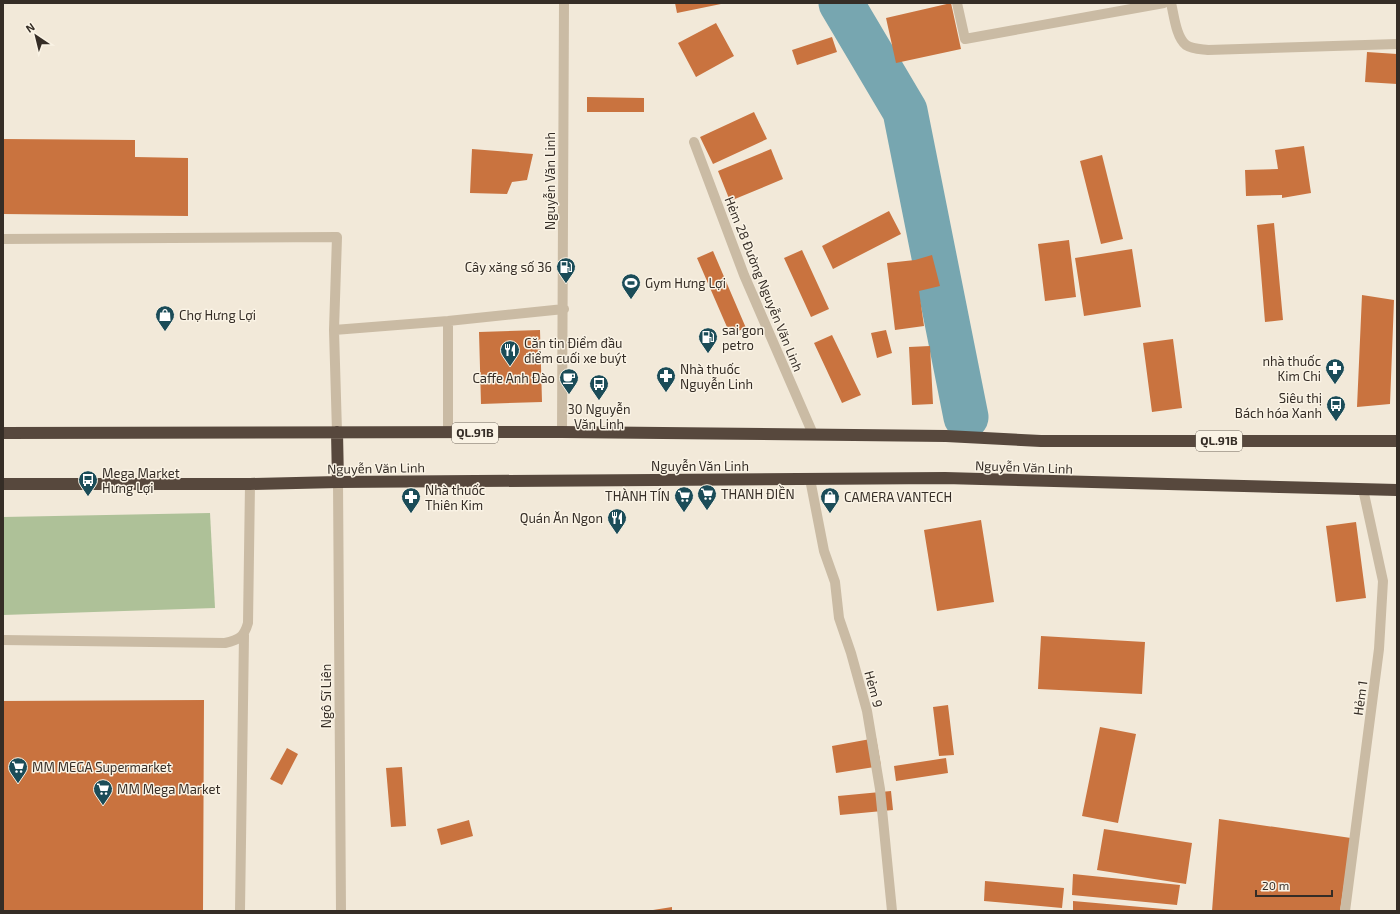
<svg xmlns="http://www.w3.org/2000/svg" width="1400" height="914" font-family="'Exo 2',sans-serif">
	<style>
		.green { fill: #aec198 }
		.lines { fill: none; stroke-linecap: round; stroke-linejoin: round }
		.river { stroke: #77a6b0; stroke-width: 45 }
		.building { fill: #c9733f }
		.minor { stroke: #cabba4; stroke-width: 10 }
		.highway { stroke: #57483d; stroke-width: 12 }
		.labels { text-anchor: middle; stroke-width: 3; stroke-linejoin: round; paint-order: stroke }
		.shield { fill: #faf3e5; stroke: #70685f; stroke-width: 1 }
		.shield-label { font-size: 12px; font-weight: bold; fill: #352d26 }
		.street-label { font-size: 13px; fill: #352d26; stroke: #faf3e5 }
		.poi-label { font-size: 13px; fill: #352d26; stroke: #faf3e5; text-anchor: start }
	</style>
	<rect width="100%" height="100%" fill="#f2e9d9"/>
	<!-- green -->
	<path class="green" d="M210,513L215,608L3,615V517Z"/>
	<g class="lines">
		<!-- river -->
		<path class="river" d="M841,3L905,111L966,417"/>
	</g>
	<!-- building -->
	<path class="building" d="M675,3H721V4L677,13Z
		M951,3L961,49L896,63L886,18Z
		M716,23L734,56L696,77L678,43Z
		M832,37L837,52L797,65L792,50Z
		M1367,52L1397,54V84L1365,82Z
		M587,97L644,98V112H587Z
		M754,112L767,139L713,164L700,137Z
		M3,139L135,140V157L188,158V216L3,214Z
		M1304,146L1311,193L1282,198V195L1246,196L1245,170L1278,169L1275,150Z
		M472,149L533,154L527,180L512,182L507,194L470,193Z
		M771,149L783,179L730,201L718,171Z
		M1102,155L1123,239L1101,244L1080,161Z
		M889,211L901,234L833,269L822,246Z
		M1274,223L1283,320L1265,322L1257,225Z
		M1069,240L1076,297L1045,301L1038,244Z
		M1132,249L1141,307L1084,316L1075,258Z
		M802,250L829,309L811,317L784,258Z
		M713,251L746,328L730,334L697,258Z
		M932,255L940,286L919,291L924,326L895,330L887,263L915,260Z
		M1362,295L1394,300L1390,404L1357,407Z
		M540,330L542,402L481,404L479,332Z
		M886,330L892,353L877,358L871,333Z
		M832,335L861,395L842,403L814,343Z
		M1173,339L1182,408L1152,412L1143,343Z
		M930,346L933,404L912,405L909,347Z
		M981,520L994,602L937,611L924,530Z
		M1356,522L1366,598L1336,602L1326,526Z
		M1041,636L1145,642L1142,694L1038,689Z
		M204,700L203,911H3V701Z
		M948,705L954,755L939,756L933,707Z
		M1100,727L1136,734L1118,823L1082,816Z
		M876,738L881,766L836,773L832,746Z
		M287,748L298,754L282,785L270,779Z
		M946,758L948,773L896,781L894,766Z
		M402,767L406,826L391,827L386,768Z
		M891,791L893,810L840,815L838,796Z
		M1219,819L1351,838L1340,911H1212Z
		M469,820L473,836L441,845L437,829Z
		M1104,829L1192,843L1186,884L1097,870Z
		M1073,874L1180,885L1177,905L1072,895Z
		M985,881L1064,888L1062,908L984,901Z
		M1073,901L1175,910V911H1073Z
		M672,907V911H653V910Z"/>
	<g class="lines">
		<!-- minor -->
		<path class="minor" d="M957,3L965,39L1164,3
			M1171,3C1174,15 1176,37 1186,45C1192,49 1201,49 1208,50L1397,44
			M694,142L744,275L813,434
			M3,239L337,237L334,330L337,432
			M334,330L448,321L564,309
			M562,432L564,3
			M448,433V321
			M810,479L824,551L835,582L839,618L851,653L867,711L880,789L892,911
			M338,482L341,911
			M3,640L225,643C239,640 244,637 248,623L250,484
			M240,911L244,635
			M1345,911L1379,649L1383,581L1363,489"/>
		<!-- highway -->
		<path class="highway" d="M337,432L338,482
			M3,433L562,432L946,436L1041,441H1397
			M3,484H250L338,482L945,478L1397,490"/>
	</g>
	<!-- icons -->
	<defs>
		<g id="fuel-pin" transform="scale(1)"><path d="M0 17L-7.5 6A9.5 9.5 0 1 1 7.5 6Z" fill="#1b4c58" stroke="#faf3e5"/><path d="M-5.5-6h7V0h2V4h1.3V-2.5L3-4.5l.8-.8L6-3V5H2.5V1h-1V6h-7ZM-4.2-4.7v3.2H.2V-4.7Z" fill="#fff"/></g>
		<g id="stadium-pin" transform="scale(1)"><path d="M0 17L-7.5 6A9.5 9.5 0 1 1 7.5 6Z" fill="#1b4c58" stroke="#faf3e5"/><path d="M0-5a6.5 5 0 1 0 0 10a6.5 5 0 1 0 0-10ZM-3.5-1.8h7v3.6h-7Z" fill="#fff"/></g>
		<g id="shop-pin" transform="scale(1)"><path d="M0 17L-7.5 6A9.5 9.5 0 1 1 7.5 6Z" fill="#1b4c58" stroke="#faf3e5"/><path d="M-5-2.5h2.3a2.7 3.5 0 0 1 5.4 0H5L5.5 6h-11ZM-1.5-2.5h3a1.5 2.3 0 0 0-3 0Z" fill="#fff"/></g>
		<g id="restaurant-pin" transform="scale(1)"><path d="M0 17L-7.5 6A9.5 9.5 0 1 1 7.5 6Z" fill="#1b4c58" stroke="#faf3e5"/><path d="M-5-6h1v4h1v-4h1v4h1v-4h1v5L-1.5 .5V6h-2V.5L-5-1ZM5-6V6H3V1.5H1.5Q1.5-4 5-6Z" fill="#fff"/></g>
		<g id="pharmacy-pin" transform="scale(1)"><path d="M0 17L-7.5 6A9.5 9.5 0 1 1 7.5 6Z" fill="#1b4c58" stroke="#faf3e5"/><path d="M-2-6h4v4h4v4h-4v4h-4v-4h-4v-4h4Z" fill="#fff"/></g>
		<g id="cafe-pin" transform="scale(1)"><path d="M0 17L-7.5 6A9.5 9.5 0 1 1 7.5 6Z" fill="#1b4c58" stroke="#faf3e5"/><path d="M-5.5-4.5H6V0H3Q3 3.5 0 3.5H-2.5Q-5.5 3.5-5.5 0ZM3-3.2v2h1.7v-2ZM-6 4.5H4V6H-6Z" fill="#fff"/></g>
		<g id="bus-pin" transform="scale(1)"><path d="M0 17L-7.5 6A9.5 9.5 0 1 1 7.5 6Z" fill="#1b4c58" stroke="#faf3e5"/><path d="M-5-6H5V4H4V6H2V4H-2V6H-4V4H-5ZM-3.5-4V0h7V-4ZM-3.5 1.2v1.5H-2V1.2ZM2 1.2v1.5H3.5V1.2Z" fill="#fff"/></g>
		<g id="supermarket-pin" transform="scale(1)"><path d="M0 17L-7.5 6A9.5 9.5 0 1 1 7.5 6Z" fill="#1b4c58" stroke="#faf3e5"/><path d="M-6-5.5h2.5l.6 2H6L4.5 2H-2.5L-4.4-4H-6ZM-1.5 3.2a1.3 1.3 0 1 0 .1 0ZM3 3.2a1.3 1.3 0 1 0 .1 0Z" fill="#fff"/></g>
	</defs>
	<g fill-rule="evenodd">
		<use href="#fuel-pin" x="566" y="267"/>
		<use href="#stadium-pin" x="631" y="283"/>
		<use href="#shop-pin" x="165" y="315"/>
		<use href="#fuel-pin" x="708" y="337"/>
		<use href="#restaurant-pin" x="510" y="350"/>
		<use href="#pharmacy-pin" x="1335" y="368"/>
		<use href="#pharmacy-pin" x="666" y="376"/>
		<use href="#cafe-pin" x="569" y="378"/>
		<use href="#bus-pin" x="599" y="384"/>
		<use href="#bus-pin" x="1336" y="405"/>
		<use href="#bus-pin" x="88" y="480"/>
		<use href="#supermarket-pin" x="707" y="494"/>
		<use href="#supermarket-pin" x="684" y="496"/>
		<use href="#pharmacy-pin" x="411" y="497"/>
		<use href="#shop-pin" x="830" y="497"/>
		<use href="#restaurant-pin" x="617" y="518"/>
		<use href="#supermarket-pin" x="18" y="767"/>
		<use href="#supermarket-pin" x="103" y="789"/>
	</g>
	<g class="labels">
		<!-- shield labels -->
		<g class="shield">
			<rect x="452" y="423" width="46" height="20" rx="3"/>
			<rect x="1196" y="431" width="46" height="20" rx="3"/>
		</g>
		<g class="shield-label">
			<text x="475" y="437">QL.91B</text>
			<text x="1219" y="445">QL.91B</text>
		</g>
		<!-- street labels -->
		<g class="street-label">
			<text transform="translate(550 181) rotate(-90)" y="5">Nguyễn Văn Linh</text>
			<text transform="translate(764 284) rotate(68)" y="5">Hẻm 28 Đường Nguyễn Văn Linh</text>
			<text x="700" y="471">Nguyễn Văn Linh</text>
			<text transform="translate(1024 467) rotate(2)" y="5">Nguyễn Văn Linh</text>
			<text transform="translate(376 468) rotate(-1)" y="5">Nguyễn Văn Linh</text>
			<text transform="translate(874 689) rotate(75)" y="5">Hẻm 9</text>
			<text transform="translate(326 696) rotate(-90)" y="5">Ngô Sĩ Liên</text>
			<text transform="translate(1360 698) rotate(-82)" y="5">Hẻm 1</text>
		</g>
		<!-- poi labels -->
		<g class="poi-label">
			<text x="552" y="272" text-anchor="end">Cây xăng số 36</text>
			<text x="645" y="288">Gym Hưng Lợi</text>
			<text x="179" y="320">Chợ Hưng Lợi</text>
			<text x="722" y="335">sai gon<tspan x="722" dy="15">petro</tspan></text>
			<text x="524" y="348">Căn tin Điểm đầu<tspan x="524" dy="15">điểm cuối xe buýt</tspan></text>
			<text x="1321" y="366" text-anchor="end">nhà thuốc<tspan x="1321" dy="15">Kim Chi</tspan></text>
			<text x="680" y="374">Nhà thuốc<tspan x="680" dy="15">Nguyễn Linh</tspan></text>
			<text x="555" y="383" text-anchor="end">Caffe Anh Đào</text>
			<text x="1322" y="403" text-anchor="end">Siêu thị<tspan x="1322" dy="15">Bách hóa Xanh</tspan></text>
			<text x="599" y="414" text-anchor="middle">30 Nguyễn<tspan x="599" dy="15">Văn Linh</tspan></text>
			<text x="102" y="478">Mega Market<tspan x="102" dy="15">Hưng Lợi</tspan></text>
			<text x="425" y="495">Nhà thuốc<tspan x="425" dy="15">Thiên Kim</tspan></text>
			<text x="721" y="499">THANH ĐIỀN</text>
			<text x="670" y="501" text-anchor="end">THÀNH TÍN</text>
			<text x="844" y="502">CAMERA VANTECH</text>
			<text x="603" y="523" text-anchor="end">Quán Ăn Ngon</text>
			<text x="32" y="772">MM MEGA Supermarket</text>
			<text x="117" y="794">MM Mega Market</text>
		</g>
	</g>
	<!-- border -->
	<rect width="1400" height="914" fill="none" stroke="#352d26" stroke-width="8"/>
	<!-- north arrow -->
	<g transform="translate(36 36) rotate(325)" stroke="#faf3e5" stroke-width="3" paint-order="stroke">
	<path d="M0-3L7 15L0 10L-7 15Z" fill="#352d26"/>
	<text y="-6" font-size="11" font-weight="bold" text-anchor="middle" fill="#352d26">N</text>
	</g>
	<!-- scale -->
	<path d="M1256 890v6h76v-6" fill="none" stroke="#352d26" stroke-width="2"/>
	<text x="1262" y="890" font-size="12" fill="#352d26" stroke="#faf3e5" stroke-width="3" paint-order="stroke">20 m</text>
</svg>
